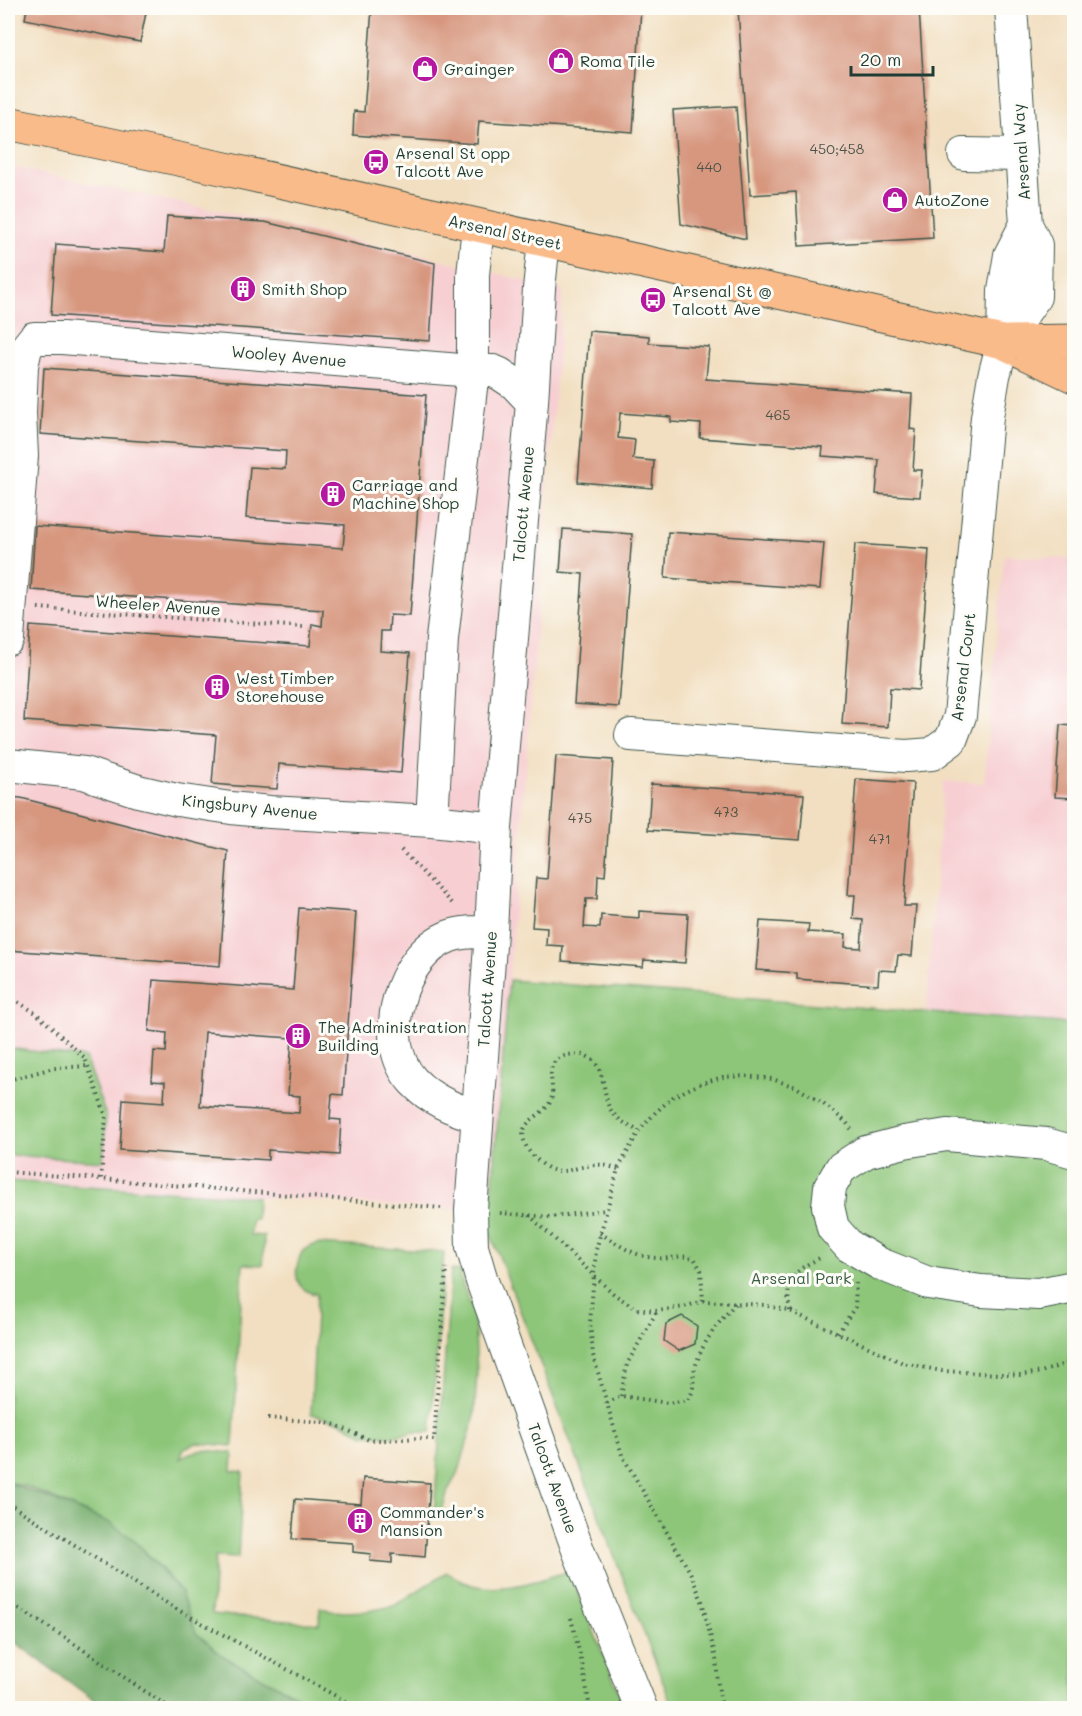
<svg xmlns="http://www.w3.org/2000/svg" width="1082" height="1716" font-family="Mali,sans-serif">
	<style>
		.built { fill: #f7cfd3 }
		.green { fill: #8dc679; stroke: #568256; stroke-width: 1.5 }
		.forest { fill: #72ab69; stroke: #48744e; stroke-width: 1.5 }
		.building { fill: #d7977f; fill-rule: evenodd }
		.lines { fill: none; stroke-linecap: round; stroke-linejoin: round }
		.minor-casing { stroke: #3f5549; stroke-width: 34 }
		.major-casing { stroke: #3f5549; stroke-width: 35 }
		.path { stroke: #3f5549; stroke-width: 4; stroke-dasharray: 1.5 4.5; stroke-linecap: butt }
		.minor { stroke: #fff; stroke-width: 32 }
		.major { stroke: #fabb8b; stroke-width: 33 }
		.labels { text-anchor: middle; stroke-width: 6; stroke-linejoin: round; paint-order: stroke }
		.number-label { font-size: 14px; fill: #4d5447 }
		.poi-label { font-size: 16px; fill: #1f3d34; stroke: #fdfcf7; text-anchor: start }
		.street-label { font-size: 16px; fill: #1f3d34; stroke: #fdfcf7 }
		.park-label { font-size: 16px; fill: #3a5f45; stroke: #fdfcf7 }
	</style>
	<rect width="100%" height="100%" fill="#fdfcf7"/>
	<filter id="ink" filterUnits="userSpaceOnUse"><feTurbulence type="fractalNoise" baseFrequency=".0167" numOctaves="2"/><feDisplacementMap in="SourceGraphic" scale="12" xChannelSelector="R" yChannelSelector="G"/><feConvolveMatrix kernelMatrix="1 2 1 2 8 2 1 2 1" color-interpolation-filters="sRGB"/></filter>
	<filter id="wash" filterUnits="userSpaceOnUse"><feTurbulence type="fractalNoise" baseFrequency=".008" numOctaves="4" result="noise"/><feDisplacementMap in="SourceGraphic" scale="24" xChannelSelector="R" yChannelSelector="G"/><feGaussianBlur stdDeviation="1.35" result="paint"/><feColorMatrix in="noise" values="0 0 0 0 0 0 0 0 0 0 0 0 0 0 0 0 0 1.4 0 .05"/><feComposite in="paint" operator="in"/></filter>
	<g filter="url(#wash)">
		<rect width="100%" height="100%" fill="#f2dfc1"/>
		<!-- built -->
		<path class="built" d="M8,166L435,258L563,290L491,1212L8,1181Z
			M1004,555L1074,559V1024L926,1012L943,781L984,783Z"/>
		<!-- green -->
		<path class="green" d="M509,980L1074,1024V1708H673L489,1230Z
			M8,1048L85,1058L106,1116L103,1161L8,1155Z
			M8,1181L257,1197L256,1219H251L250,1235L264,1236L263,1265L243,1264L233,1446L197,1443L184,1448L180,1459L190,1453L204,1450L233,1453L232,1471L243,1472L238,1558L215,1557L212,1614L319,1624L320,1607L331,1611L346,1612L368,1611L394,1606L447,1572C452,1575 457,1579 463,1582C498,1596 535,1581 569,1571L625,1708H323L277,1686L223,1656L196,1633L180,1591L164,1571L133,1539L107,1522L25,1486L8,1482Z
			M317,1244L444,1252L431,1432H415L395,1436L364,1435L341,1422L311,1414L317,1294C300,1292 293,1279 298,1263C299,1259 300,1253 304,1250C307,1247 313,1246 317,1244Z
			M451,1270L460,1271L463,1286L474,1313L477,1373L474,1419L459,1471L448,1490L441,1514H434Z"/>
		<!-- forest -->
		<path class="forest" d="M8,1482L108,1522L133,1539L180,1591L196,1633L223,1656L277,1686L323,1708H105L8,1637Z"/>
		<g id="blocks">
			<!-- building -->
			<path class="building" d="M27,8H147L140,42L25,19Z
				M372,8H641L633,132L479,121L477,144L353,135L354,111L364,112Z
				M738,8H919L933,238L799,246L796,192L750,195Z
				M736,106L746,239L681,224L673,110Z
				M167,216L265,222L435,263L430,341L51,315L56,244L164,252Z
				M589,331L649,336V343L709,347L706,379L912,394L910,429L916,430L913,470H922L920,497L876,494L879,460L822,456L823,447L700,438L701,424L671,422V417L620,413L618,438L635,440L633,459L654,461L652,488L578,482Z
				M44,368L426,395L410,616L390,615L389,631H381L380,651L410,653L401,773L279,764L277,789L212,784L216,735L24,721L30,626L310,646L312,624L322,626L323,610L31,590L35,526L343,548L345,525L246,518L250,467L285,469L286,451L40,434Z
				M563,529L632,534L619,707L574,704L583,574L560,572Z
				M668,532L824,543L820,589L665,578Z
				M855,544L929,549L919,690L890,688L888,727L842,724Z
				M1060,725L1074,726V798L1055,797Z
				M556,756L613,760L605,876L598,875L597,899H586L584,927L600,928L601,915L639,918V911L688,914L685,963L644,960L643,967L562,961L563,946L546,945L547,928L532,927L536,878L547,879Z
				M856,779L913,783L904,906H916L912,956L898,955L896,971L879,970L878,985L797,979V973L756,970L760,921L809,924L808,932L846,934L845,947L861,948L863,920L853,919L855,895H848Z
				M651,784L804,794L800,840L648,830Z
				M8,797L21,798L228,851L220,966L8,950Z
				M299,908L356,912L343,1095L332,1094L330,1119L341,1120L339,1155L268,1150V1160L120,1150L123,1099L164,1102L165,1082L152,1081L154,1051L166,1052L167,1033L149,1031L153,980L293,990ZM205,1032L292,1038L288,1095L300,1096L299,1113L200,1106Z
				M682,1316L697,1326L695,1344L679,1351L664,1341L666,1324Z
				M363,1478L430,1483L425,1557L392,1554V1563L370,1561L371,1554L353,1552V1543L292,1539L295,1499L361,1504Z"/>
		</g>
	</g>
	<g filter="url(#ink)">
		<use href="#blocks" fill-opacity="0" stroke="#3f5549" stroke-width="1.5"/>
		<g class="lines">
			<!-- minor casing -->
			<g class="minor-casing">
				<path id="minor" d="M964,154L1021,155
					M544,240L539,289L532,402L496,828L491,932L471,1210L472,1247L482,1281L578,1550L641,1708
					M1003,342L1035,297L1036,245L1026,224L1011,8
					M8,639L22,456L20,413L22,366L26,348L34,338H62L473,371H493L500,374L515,384L532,402
					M631,735L906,756L932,754L951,740L960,716L987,417L994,376L1003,342L1004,291L1010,255L1026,224
					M8,765L84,773L138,791L177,800L231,808L270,812L432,821L496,828
					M432,821L442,639L473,371V275L478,226
					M477,1116C453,1109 431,1100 413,1081C376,1041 399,955 450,936C463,931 478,932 491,932
					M1074,1152L1046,1144L947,1135L904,1142L866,1152L841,1168L830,1187L828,1206L833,1228L849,1246L880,1264L928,1283L981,1291L1039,1294L1074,1287"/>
			</g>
			<!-- major casing -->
			<g class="major-casing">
				<path id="major" d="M8,123L221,168L1003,342L1074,376
					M1008,342L1074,341"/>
			</g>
			<!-- path -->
			<path class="path" d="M38,608L303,627
				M401,850L454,905
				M8,996L36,1013L85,1058L106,1116L101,1179L441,1208
				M8,1080L54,1068L87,1066
				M618,1169C611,1167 603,1164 596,1165C572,1166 560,1180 540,1162C535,1158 530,1153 527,1148C514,1122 538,1120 549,1104C560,1088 537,1062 568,1055C574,1054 581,1054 586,1056C606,1064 602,1093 610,1109C617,1120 628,1125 639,1131
				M8,1172L101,1179
				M500,1213L550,1217L606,1210
				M529,1215L615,1295L637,1309L657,1311L684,1307L703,1301L764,1305L790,1311L903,1363L942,1371L1021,1375L1041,1372L1074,1361
				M600,1233C617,1244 635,1257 656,1258C672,1260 677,1254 694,1258L701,1270L703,1301
				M790,1311C784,1279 794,1270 822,1257
				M838,1333L855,1307L856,1283
				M621,1396L627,1364L657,1311
				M607,1403L621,1396L668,1403L688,1400C697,1386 691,1382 695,1368C702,1342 718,1323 736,1303
				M268,1418L321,1422L336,1425L369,1440H384L420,1438L434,1440L446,1268
				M8,1503L178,1610L358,1708
				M8,1602L58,1633L170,1708
				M571,1618L582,1663L590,1708
				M722,1708L718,1684L716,1659L702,1601L690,1572L622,1455L593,1355L590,1323L596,1250L618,1169L639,1131L655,1113L673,1097L699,1084L723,1077L745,1076L772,1079L796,1087L822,1103L846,1122L851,1129"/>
			<!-- minor -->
			<use href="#minor" class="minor"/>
			<!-- major -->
			<use href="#major" class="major"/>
		</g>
	</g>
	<!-- icons -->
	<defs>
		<g id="shop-disc" transform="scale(1.35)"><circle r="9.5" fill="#b5179e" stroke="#fdfcf7"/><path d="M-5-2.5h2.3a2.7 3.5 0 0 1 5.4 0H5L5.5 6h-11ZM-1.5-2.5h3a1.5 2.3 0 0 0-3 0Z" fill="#fff"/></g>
		<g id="bus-disc" transform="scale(1.35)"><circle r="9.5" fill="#b5179e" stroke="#fdfcf7"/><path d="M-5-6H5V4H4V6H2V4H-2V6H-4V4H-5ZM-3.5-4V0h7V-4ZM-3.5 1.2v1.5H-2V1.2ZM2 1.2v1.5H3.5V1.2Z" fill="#fff"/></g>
		<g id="building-disc" transform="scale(1.35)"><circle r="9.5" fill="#b5179e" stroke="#fdfcf7"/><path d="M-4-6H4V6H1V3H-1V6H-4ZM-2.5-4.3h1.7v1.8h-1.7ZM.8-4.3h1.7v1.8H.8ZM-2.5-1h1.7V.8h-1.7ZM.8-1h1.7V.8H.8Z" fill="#fff"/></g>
	</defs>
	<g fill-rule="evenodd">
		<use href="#shop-disc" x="561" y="61"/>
		<use href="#shop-disc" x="425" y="69"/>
		<use href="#bus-disc" x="376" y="162"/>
		<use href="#shop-disc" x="895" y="200"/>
		<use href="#building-disc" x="243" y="289"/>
		<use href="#bus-disc" x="653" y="300"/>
		<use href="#building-disc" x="333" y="494"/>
		<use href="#building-disc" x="217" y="687"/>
		<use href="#building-disc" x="298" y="1036"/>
		<use href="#building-disc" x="360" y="1521"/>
	</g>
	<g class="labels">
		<!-- number labels -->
		<g class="number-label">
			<text x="837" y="154">450;458</text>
			<text x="709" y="172">440</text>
			<text x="778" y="420">465</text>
			<text x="726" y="817">473</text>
			<text x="580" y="823">475</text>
			<text x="880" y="844">471</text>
		</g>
		<!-- poi labels -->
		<g class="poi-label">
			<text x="580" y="67">Roma Tile</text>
			<text x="444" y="75">Grainger</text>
			<text x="395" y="159">Arsenal St opp<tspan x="395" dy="18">Talcott Ave</tspan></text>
			<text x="914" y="206">AutoZone</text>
			<text x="262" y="295">Smith Shop</text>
			<text x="672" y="297">Arsenal St @<tspan x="672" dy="18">Talcott Ave</tspan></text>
			<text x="352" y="491">Carriage and<tspan x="352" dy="18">Machine Shop</tspan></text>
			<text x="236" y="684">West Timber<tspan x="236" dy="18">Storehouse</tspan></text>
			<text x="318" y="1033">The Administration<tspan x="318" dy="18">Building</tspan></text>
			<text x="380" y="1518">Commander's<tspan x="380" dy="18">Mansion</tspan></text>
		</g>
		<!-- street labels -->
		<g class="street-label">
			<text transform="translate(1021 152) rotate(-94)" y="6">Arsenal Way</text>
			<text transform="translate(505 232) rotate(12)" y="6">Arsenal Street</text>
			<text transform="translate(289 356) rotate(5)" y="6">Wooley Avenue</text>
			<text transform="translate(523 504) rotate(-85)" y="6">Talcott Avenue</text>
			<text transform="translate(158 605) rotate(4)" y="6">Wheeler Avenue</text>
			<text transform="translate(963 667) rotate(-83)" y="6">Arsenal Court</text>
			<text transform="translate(250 807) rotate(6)" y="6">Kingsbury Avenue</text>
			<text transform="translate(487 989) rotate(-86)" y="6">Talcott Avenue</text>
			<text transform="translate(553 1478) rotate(70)" y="6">Talcott Avenue</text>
		</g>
		<!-- park labels -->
		<g class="park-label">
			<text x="801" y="1284">Arsenal Park</text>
		</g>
	</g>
	<!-- margin -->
	<rect width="1082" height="1716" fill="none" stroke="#fdfcf7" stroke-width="30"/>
	<!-- scale -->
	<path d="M851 66v9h82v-9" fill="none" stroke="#1f3d34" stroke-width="3"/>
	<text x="860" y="66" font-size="18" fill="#1f3d34" stroke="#fdfcf7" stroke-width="4.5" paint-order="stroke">20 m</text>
</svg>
